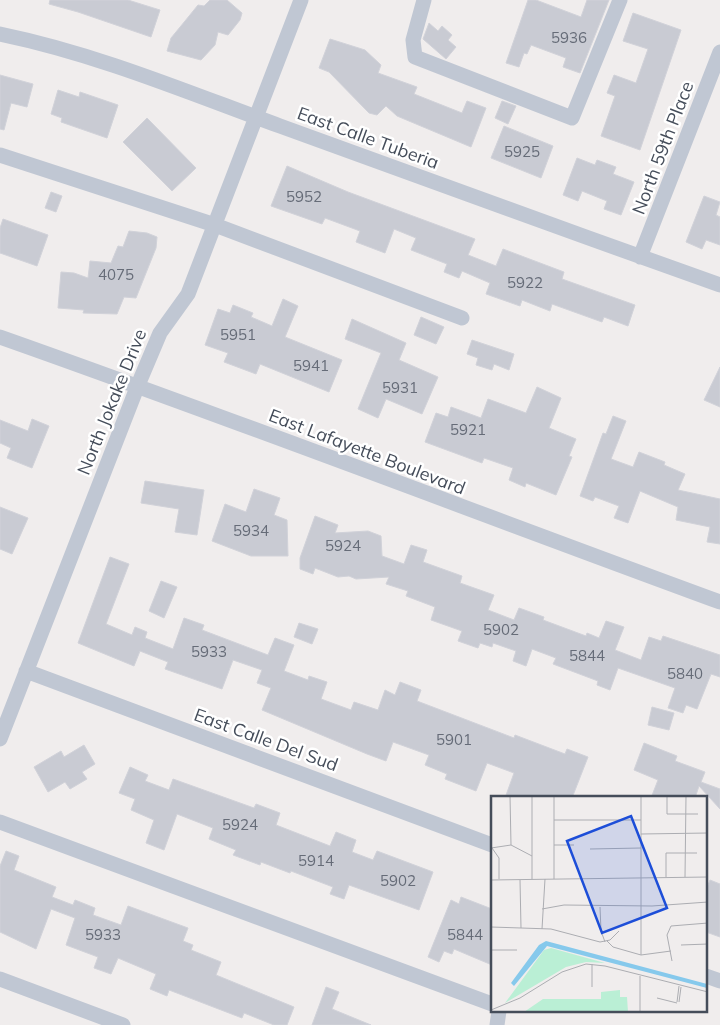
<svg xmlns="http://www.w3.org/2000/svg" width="720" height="1025" font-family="Mulish,sans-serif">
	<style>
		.building { fill: #c9cbd3; stroke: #d1d2d9 }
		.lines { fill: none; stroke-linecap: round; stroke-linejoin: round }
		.minor { stroke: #c0c7d3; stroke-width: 15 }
		.labels { text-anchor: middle; stroke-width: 5; stroke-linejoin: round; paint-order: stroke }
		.number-label { font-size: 15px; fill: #666c78 }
		.street-label { font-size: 18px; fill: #454d5a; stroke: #fff }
		.inset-road { fill: none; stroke: #acadb2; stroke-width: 1 }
		.view { fill: #1d4ed8; fill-opacity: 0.15; stroke: #1d4ed8; stroke-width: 2.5 }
		.inset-edge { fill: none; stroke: #454d5a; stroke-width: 2.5 }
	</style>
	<rect width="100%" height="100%" fill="#f0eded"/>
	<!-- building -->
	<path class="building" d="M50,0H128L160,10L151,37L78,12L49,4Z
		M210,0H227L242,13L240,20L228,35L218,32L215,45L201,60L167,51L171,38L185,21L198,5L204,6Z
		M528,0H536L581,17L587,0H609L580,73L563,67L566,58L531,45L527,54L524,53L519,67L506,63Z
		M633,13L681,30L640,150L601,136L615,96L607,93L614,75L636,83L648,49L623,41Z
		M429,23L438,31L442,26L452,35L448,40L456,47L446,59L423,39Z
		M330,39L365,50L381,65L378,73L417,87L414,94L462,113L467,101L486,108L471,147L397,116L386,106L377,115L369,113L329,72L319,68Z
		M0,75L33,84L27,107L11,103L4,130L0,129Z
		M58,90L79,97L80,92L118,105L107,138L61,122L62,118L51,114Z
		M502,101L516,106L508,124L495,118Z
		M147,118L196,168L172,191L123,142Z
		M504,126L553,146L541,178L491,158Z
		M577,158L595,165L597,160L616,167L613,174L634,182L621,215L604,209L607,201L582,191L578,201L563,195Z
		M287,166L348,192L475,239L468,255L496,266L503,249L564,272L562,279L635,305L628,326L604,317L602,322L552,304L550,311L522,300L520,306L486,294L490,283L462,271L459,278L444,272L447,264L411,250L416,238L394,229L385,253L356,242L360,231L325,218L322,224L271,206Z
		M51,192L62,196L56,212L45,208Z
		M704,196L720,202L716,215L720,217V245L706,240L702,249L686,242Z
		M3,219L48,235L37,266L0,253V228Z
		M129,231L147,233L157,237L156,248L136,298L124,297L117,314L83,313L84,310L58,308L61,272L74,273L88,278L90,261L111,263L118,246L123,247Z
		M283,299L298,306L285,337L342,360L329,392L260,364L256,374L224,362L228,353L205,345L218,309L230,313L233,305L253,313L251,317L272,326Z
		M421,317L444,327L436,344L414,335Z
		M352,319L406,343L399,360L438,377L422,414L386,399L378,418L358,409L381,353L345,339Z
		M472,340L514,354L509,370L494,364L492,370L476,365L478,358L467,354Z
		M720,367V407L704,400Z
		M537,387L561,398L549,428L576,439L569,456L572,457L556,495L526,483L525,487L509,480L513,468L484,458L482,463L425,442L436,413L448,417L451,407L481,418L488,399L526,413Z
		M613,416L626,421L611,459L633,467L639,452L665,462L664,465L685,474L678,490L720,499V544L707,542L710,527L676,520L678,507L640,491L628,523L614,518L619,506L595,497L593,501L580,496L603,433L606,434Z
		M32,419L49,426L32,468L7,458L11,448L0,443V420L28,431Z
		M145,481L204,490L197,535L175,532L179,509L141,503Z
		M254,489L280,498L274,515L287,520L288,556H251L212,541L225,504L246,512Z
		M0,507L28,518L12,554L0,549Z
		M315,516L338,525L335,533L368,531L381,536L382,556L404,564L411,545L427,550L423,562L462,576L460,583L494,595L488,610L514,620L519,608L544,617L543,620L586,636L587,633L599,638L606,621L624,627L615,650L641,660L649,637L661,641L663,636L720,655V677L711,674L697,709L686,705L683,713L668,708L675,688L618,668L610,690L597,685L598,681L553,664L556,658L532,649L526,666L513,661L516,651L493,643L492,647L480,643L478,648L458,641L462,631L431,620L435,607L406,596L408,591L386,584L389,577L356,579L349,576L338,577L315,568L313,574L300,569V558Z
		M110,557L129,564L106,624L132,635L135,627L147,632L145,638L173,649L184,618L204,625L202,630L268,655L275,638L294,645L284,671L308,680L309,676L327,682L321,699L351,710L354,702L378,710L385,690L395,695L400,682L421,690L417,701L514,738L515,735L565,754L567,749L588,757L572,798H505L514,773L487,763L476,791L445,779L447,774L425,765L429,755L393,742L386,761L367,754L262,710L271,688L257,683L262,670L233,660L222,689L165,669L168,662L140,651L134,666L78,643Z
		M161,581L177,587L164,618L149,611Z
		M299,623L318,629L312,644L294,637Z
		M652,707L674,713L669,730L648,725Z
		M644,743L677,756L675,761L705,772L701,782L720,789V809L699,786L695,798H651L658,780L634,770Z
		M84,745L95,764L82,772L87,779L70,789L65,782L48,792L34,767L61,751L64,757Z
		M130,767L148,775L145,781L169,790L173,779L254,808L256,804L280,813L276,825L330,846L336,832L356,840L352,852L373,860L377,851L433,872L419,910L349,885L344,899L330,894L333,887L291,871L290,873L261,862L260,865L233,855L236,850L209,839L213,828L177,814L164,850L146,843L154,820L131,810L135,799L119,793Z
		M6,851L19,856L14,870L56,887L52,897L73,905L75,900L95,908L93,915L121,925L128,906L188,928L183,941L193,945L191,950L221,962L216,975L294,1007L287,1025H274L244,1013L242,1018L169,990L167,996L150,989L156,974L118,958L111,974L94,968L98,957L66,945L75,918L51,909L36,949L0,932V866Z
		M710,880L720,884V937L706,932V890Z
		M461,897L492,909V965L454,949L452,954L444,951L439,962L428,957L451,900L459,904Z
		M326,987L339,992L332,1009L371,1025H312Z"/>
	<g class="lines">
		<!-- minor -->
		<path class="minor" d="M424,0L413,40L415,57L572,118L620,0
			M0,34C97,54 187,92 280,126C427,179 573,233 720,285
			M0,155L215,225L462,318
			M640,257L720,52
			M0,337C241,422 480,514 720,602
			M26,671L492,845
			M0,739L138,385L160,333L188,294L301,0
			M0,822L492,1004
			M706,976L720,981
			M0,979L123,1025
			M497,1025L499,1011"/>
	</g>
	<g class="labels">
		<!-- number labels -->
		<g class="number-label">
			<text x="569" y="43">5936</text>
			<text x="522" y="157">5925</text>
			<text x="304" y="202">5952</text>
			<text x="116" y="280">4075</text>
			<text x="525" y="288">5922</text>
			<text x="238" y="340">5951</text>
			<text x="311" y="371">5941</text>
			<text x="400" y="393">5931</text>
			<text x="468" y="435">5921</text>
			<text x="251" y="536">5934</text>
			<text x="343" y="551">5924</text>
			<text x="501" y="635">5902</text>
			<text x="209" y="657">5933</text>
			<text x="587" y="661">5844</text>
			<text x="685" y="679">5840</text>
			<text x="454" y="745">5901</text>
			<text x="240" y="830">5924</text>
			<text x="316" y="866">5914</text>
			<text x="398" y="886">5902</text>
			<text x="103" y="940">5933</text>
			<text x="465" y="940">5844</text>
		</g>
		<!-- street labels -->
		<g class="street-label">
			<text transform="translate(368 138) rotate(20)" y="6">East Calle Tuberia</text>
			<text transform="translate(663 148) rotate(-69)" y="6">North 59th Place</text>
			<text transform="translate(112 402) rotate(-68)" y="6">North Jokake Drive</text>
			<text transform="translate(367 452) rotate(21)" y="6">East Lafayette Boulevard</text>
			<text transform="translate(266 740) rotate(20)" y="6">East Calle Del Sud</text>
		</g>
	</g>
	<!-- overview -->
	<g transform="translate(491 796)">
		<rect width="216" height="216" fill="#f0eded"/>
		<path d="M60,152L114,167L95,166L75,171L14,207L53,154ZM129,194V201H136L137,216H33L52,203H110V196Z" fill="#baefd5"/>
		<path d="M55,145L216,188V192L56,150L23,190L20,187L48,149Z" fill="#86c9ec"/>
		<path class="inset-road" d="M19,0L20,49M176,0V18H207M63,24H150M150,38L217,37M63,49H83M0,52L20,49L41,60M1,52L8,62V83M99,53L150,52M175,81V57H206M194,81L195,0M41,83V0M63,83V0M0,84L217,81M29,84L30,132M109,111L110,135L114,146M51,113L73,109L161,110L217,106M0,131L60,133L109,146L119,144L128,135M51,133L54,83M116,145L122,151L150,159L180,155M190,149L217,148M0,154H26M150,159V0M181,165L176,139L180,130L217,127M101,191V168M166,202L186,207M186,206L188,190M188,206L190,191M0,214L29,202L71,176L95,168L114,170L217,196M149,216V180"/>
		<path class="view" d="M140,20L176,112L111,137L76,45Z"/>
		<rect width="216" height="216" class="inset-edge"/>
	</g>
</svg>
